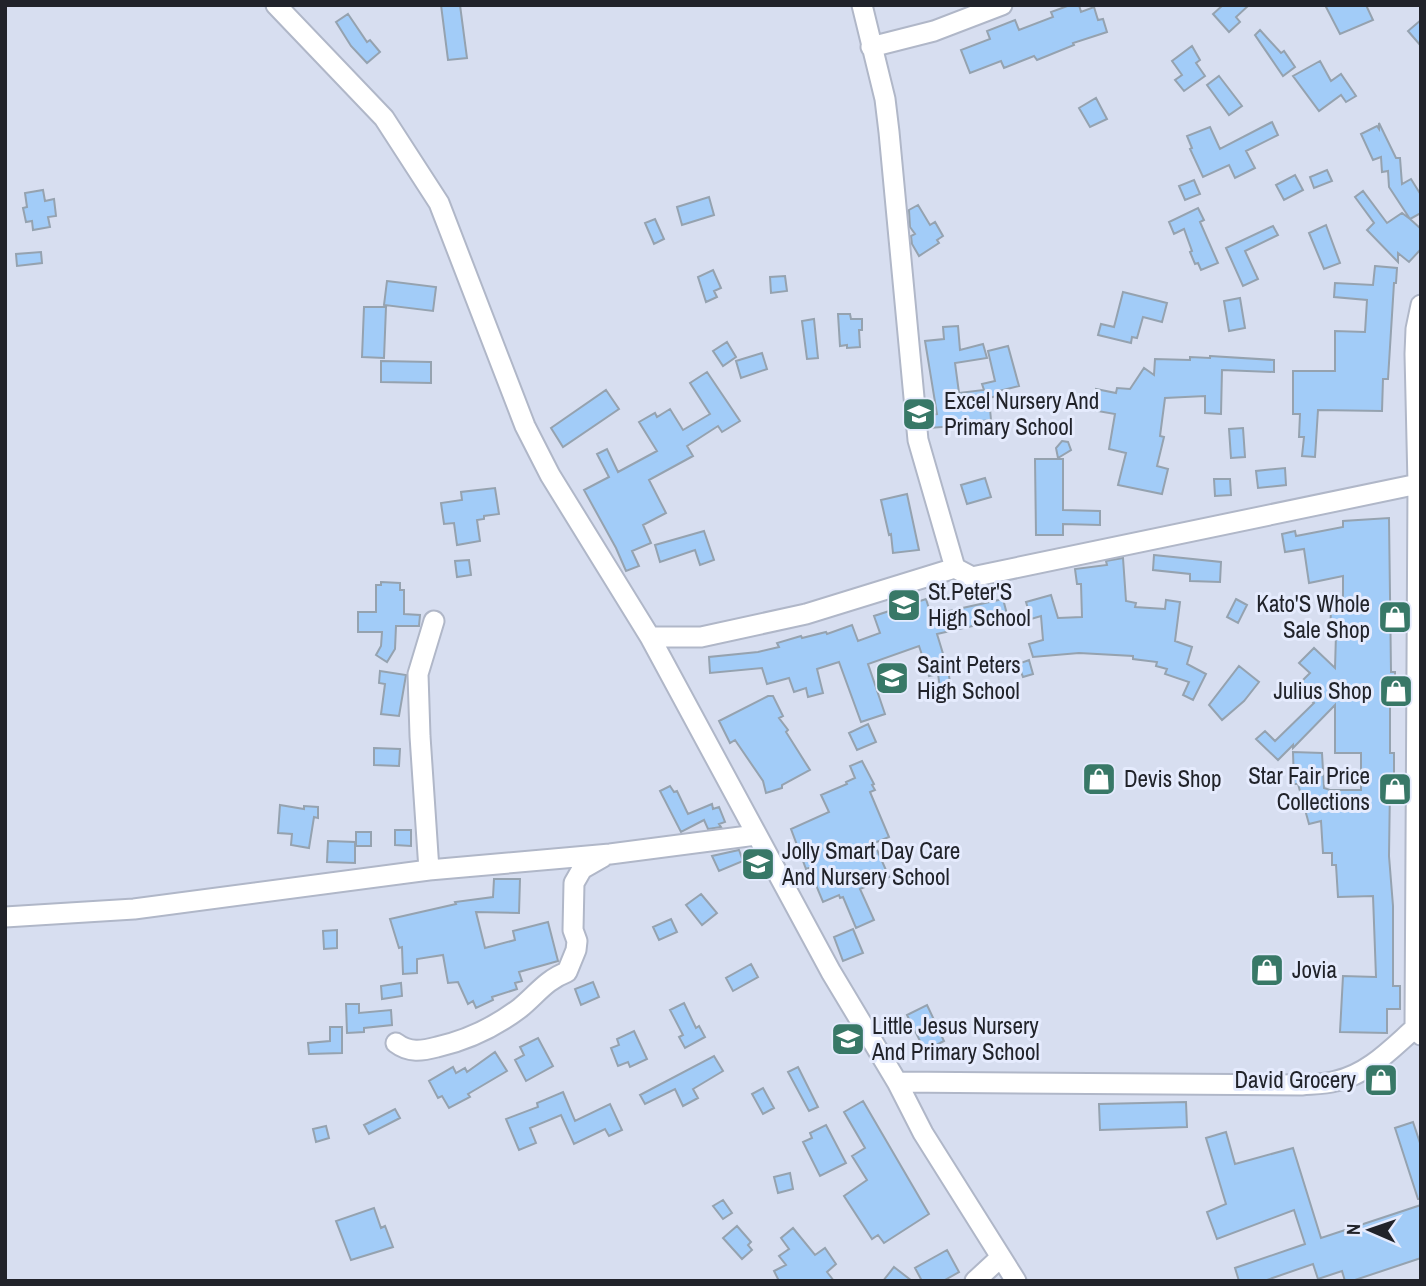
<svg xmlns="http://www.w3.org/2000/svg" width="1426" height="1286" font-family="'Archivo Narrow',sans-serif">
	<style>
		.building { fill: #a2ccf8; stroke: #95a2af; stroke-width: 2 }
		.lines { fill: none; stroke-linecap: round; stroke-linejoin: round }
		.minor-casing { stroke: #b0b7c8; stroke-width: 23 }
		.minor { stroke: #fff; stroke-width: 19 }
		.labels { text-anchor: middle; stroke-width: 6; stroke-linejoin: round; paint-order: stroke }
		.poi-label { font-size: 23px; fill: #21232a; stroke: #e5ebfd; text-anchor: start }
	</style>
	<rect width="100%" height="100%" fill="#d7def0"/>
	<!-- building -->
	<path class="building" d="M441,5H460L467,58L448,60Z
		M1070,5H1079L1081,12L1094,7L1098,20L1103,19L1107,32L1073,43L1074,45L1037,60L1034,56L1004,68L1001,61L970,73L961,50L990,39L987,31L1015,20L1019,30L1053,17L1051,12Z
		M1223,5H1249L1236,17L1240,22L1229,32L1213,14Z
		M1325,5H1366L1373,20L1340,34Z
		M348,14L367,42L370,40L380,52L367,63L351,46L336,22Z
		M1421,20V46L1408,31Z
		M1260,30L1281,53L1284,51L1295,67L1283,76L1255,35Z
		M1192,46L1200,60L1196,63L1205,76L1184,91L1175,80L1182,75L1172,61Z
		M1320,61L1331,81L1341,74L1356,96L1346,102L1341,95L1319,111L1293,76Z
		M1219,76L1242,106L1229,115L1207,85Z
		M1096,98L1107,119L1090,127L1079,108Z
		M1272,122L1278,135L1246,151L1255,168L1235,178L1229,165L1203,177L1190,149L1192,148L1187,136L1210,127L1220,149Z
		M1379,123L1396,158H1400L1402,184L1411,179L1421,195V213L1410,219L1421,229V249L1409,262L1398,253V262L1367,230L1374,223L1355,197L1363,191L1387,223L1402,213L1410,219L1389,187L1388,171L1382,172L1381,157L1373,160L1361,134L1377,126L1379,129Z
		M1327,170L1332,181L1314,188L1310,177Z
		M1295,175L1303,190L1284,200L1276,185Z
		M1194,180L1200,194L1185,200L1179,186Z
		M43,190L45,201L54,199L56,216L48,217L50,227L33,230L32,221L26,222L23,208L27,207L25,193Z
		M709,197L714,215L682,225L677,207Z
		M918,205L930,225L935,222L943,236L937,240L939,243L919,256L912,244L911,236L915,234L910,227L909,210Z
		M1198,208L1204,220L1200,222L1218,263L1201,270L1198,263L1195,264L1190,252L1192,251L1184,229L1174,234L1169,222Z
		M655,219L664,239L654,244L645,223Z
		M1326,225L1340,263L1324,269L1309,233Z
		M1273,226L1278,235L1245,251L1258,279L1243,286L1226,248Z
		M41,252L42,263L17,266L16,254Z
		M1375,266L1397,268L1396,283H1394L1388,379H1383L1382,411L1318,410L1315,457L1302,456L1304,437H1299L1300,414H1293V371H1335V331L1365,332L1367,300L1334,297L1335,283L1373,285Z
		M713,270L721,288L714,291L717,297L706,302L698,277Z
		M785,276L787,291L771,293L770,277Z
		M387,281L436,287L433,311L384,305Z
		M1123,292L1167,303L1162,322L1143,317L1137,338L1132,337L1131,343L1098,335L1101,324L1114,327Z
		M1240,298L1245,328L1229,331L1224,301Z
		M364,307H386L384,358L362,357Z
		M838,314H850L851,319H862V330H859L860,347L847,348V345L840,346Z
		M814,319L818,358L807,359L802,321Z
		M958,326L960,350L983,344L987,358L955,363L959,393L984,390L982,384L995,381L988,351L1008,346L1019,386L999,391L1000,395L989,398L991,420L981,421L982,424L929,428L928,415L937,414L925,341L944,339L943,327Z
		M727,342L736,357L723,366L713,351Z
		M762,353L767,369L741,378L736,361Z
		M1210,356L1274,360V372L1222,370L1221,414L1205,413V396L1165,398L1160,436L1164,437L1157,466L1168,469L1162,494L1118,485L1126,453L1109,449L1115,414L1092,410L1096,389L1116,393L1117,388L1130,389L1144,368L1154,375L1155,359L1190,360V357L1210,358Z
		M381,361L431,362V383L381,382Z
		M707,372L740,421L722,432L718,426L687,446L693,456L649,480L666,513L643,525L651,543L632,551L639,566L626,571L616,548L584,490L609,477L597,454L607,449L618,472L657,451L639,422L655,413L657,417L670,409L683,430L710,414L690,383Z
		M606,390L619,409L563,447L551,428Z
		M1243,428L1245,457L1231,458L1229,429Z
		M1062,441L1068,442L1071,450L1058,458L1056,448Z
		M1035,459H1063V510L1100,511V525L1063,524V535H1036Z
		M1285,468L1286,485L1258,488L1256,471Z
		M985,478L991,497L967,504L961,485Z
		M1214,479H1230L1231,495L1215,496Z
		M495,488L499,514L484,516V519L477,520L480,541L457,545L454,523L444,524L441,503L462,500L461,492Z
		M907,494L919,550L893,553L891,534L889,535L881,500Z
		M1389,518L1391,672H1395V701H1390V753H1394V786H1390L1389,856L1393,906V986H1400V1009H1387V1033L1340,1032L1343,976L1376,977L1373,896L1338,897L1336,865H1332V853H1323L1321,821L1309,824L1298,784H1294L1293,752L1322,753L1324,788L1330,790H1361V753H1335V705L1293,748V745L1278,760L1256,739L1265,731L1275,741L1314,703L1297,686L1310,673L1299,663L1314,648L1335,668L1336,634H1330L1331,609H1343V576L1309,583L1304,549L1285,552L1282,534L1295,531L1296,536L1343,527V521Z
		M704,531L714,560L700,565L695,550L660,562L655,545Z
		M1154,555L1221,562L1220,582L1190,581V574L1153,570Z
		M1123,558L1126,601L1136,603L1135,607L1165,609L1166,600L1180,602L1175,641L1192,647L1187,664L1206,674L1193,700L1183,695L1189,682L1165,674L1167,669L1156,666L1157,662L1133,659V656L1079,653L1033,657L1029,644L1043,640L1041,616L1031,619L1026,602L1051,595L1058,618L1082,617L1081,584H1077L1075,569L1107,565L1106,561Z
		M469,560L471,575L457,577L455,561Z
		M381,582L400,583V590H404V614L420,615L419,626H396L395,649L387,662L376,655L381,646L382,632H358V612H376V585H381Z
		M926,599L931,615L1003,599L1008,618L937,634L948,670L953,700L942,702L938,674L929,676L919,646L868,664L885,714L861,722L839,662L817,669L823,693L808,697L806,688L794,692L789,678L767,684L762,668L710,673L709,657L758,652L779,647L777,643L801,636L802,638L826,632L827,634L852,625L858,641L880,633L874,616Z
		M1236,599L1247,605L1238,623L1227,617Z
		M1029,660L1033,674L1023,677L1018,664Z
		M1239,666L1259,682L1244,701L1222,720L1209,705Z
		M380,671L406,675L399,716L381,714L385,684L379,683Z
		M768,696H773L783,716L779,718L788,730L786,732L810,770L782,785V788L766,793L763,781L735,740L730,743L719,721Z
		M868,724L876,742L857,750L849,733Z
		M374,748L400,749L399,766L374,765Z
		M862,761L874,784L872,785L875,790L870,792L889,837L874,843L889,877L860,889L874,920L856,928L843,897L840,898L839,895L823,902L809,868L806,869L791,829L829,812L821,795L847,784L846,782L855,778L850,766Z
		M670,786L674,792L677,791L688,814L712,804L713,809L719,807L725,822L719,824L721,827L708,829L704,820L681,832L660,791Z
		M280,805L304,809V806L318,807V818L314,817L309,848L291,845L292,834L278,833Z
		M395,830H411V846L395,845Z
		M356,832H371V846H356Z
		M328,841L355,842V863L327,862Z
		M739,850L743,861L719,871L712,856Z
		M494,879H520L519,913L476,912L485,948L515,940L513,931L548,922L558,961L519,972L522,981L515,983L517,989L492,997L493,1000L476,1008L473,1001L468,1004L458,982L448,983L443,955L417,959V973L403,974L402,947L399,948L390,919L456,904L455,902L493,897Z
		M701,894L717,913L702,925L686,905Z
		M671,919L677,932L659,940L653,927Z
		M853,929L863,953L843,961L834,937Z
		M337,930V948L324,949L323,931Z
		M751,964L758,977L733,991L726,978Z
		M593,982L599,997L581,1005L575,989Z
		M401,983L402,996L382,999L381,986Z
		M684,1003L696,1028L699,1026L705,1037L685,1048L679,1037L683,1035L670,1010Z
		M346,1004H359V1013L391,1010L392,1025L364,1028V1032L347,1033Z
		M927,1005L944,1041L925,1051L907,1015Z
		M330,1027H342V1053L309,1054L308,1043L330,1041Z
		M634,1031L647,1059L630,1067L628,1062L618,1066L611,1048L619,1045L617,1039Z
		M538,1038L553,1066L526,1081L515,1060L524,1055L520,1047Z
		M495,1052L507,1071L468,1094L470,1097L449,1108L442,1096L438,1098L429,1081L453,1067L456,1073L465,1068L467,1072Z
		M714,1056L723,1071L693,1089L698,1098L683,1106L675,1089L645,1104L640,1095Z
		M798,1067L818,1107L809,1111L788,1072Z
		M763,1088L774,1108L763,1114L752,1094Z
		M563,1092L575,1121L610,1104L622,1130L609,1136L605,1129L574,1144L561,1115L530,1128L536,1143L519,1150L506,1119L538,1107L537,1103Z
		M863,1101L929,1214L884,1243L878,1235L872,1239L844,1196L867,1180L852,1156L865,1148L844,1112Z
		M1186,1102L1187,1127L1100,1130L1099,1104Z
		M395,1109L400,1118L369,1134L364,1125Z
		M1413,1122L1421,1146V1199H1418L1395,1128Z
		M826,1125L846,1163L820,1176L803,1142L812,1138L810,1133Z
		M326,1126L329,1138L316,1142L313,1129Z
		M1226,1132L1235,1164L1293,1148L1321,1238L1421,1205V1258L1352,1281H1345L1342,1271L1318,1279L1313,1264L1264,1281H1239L1235,1268L1305,1244L1294,1210L1217,1239L1207,1212L1226,1204L1206,1138Z
		M790,1173L793,1189L778,1193L774,1177Z
		M723,1200L732,1213L723,1219L713,1206Z
		M374,1208L381,1228L385,1226L393,1247L351,1260L336,1221Z
		M737,1226L751,1242L748,1245L752,1250L742,1259L723,1238Z
		M793,1228L815,1255L825,1248L836,1264L827,1272L834,1281H779L774,1271L786,1265L779,1256L789,1249L781,1238Z
		M947,1250L959,1272L943,1281H922L915,1268Z
		M894,1267L912,1281H883Z"/>
	<g class="lines">
		<!-- minor casing -->
		<g class="minor-casing">
			<path id="minor" d="M276,5L384,118L439,203L525,426L550,475L650,637L831,972L897,1082L923,1133L1016,1281
				M862,5L885,99L889,132L918,440L955,568
				M871,47L934,31L1002,5
				M1421,305L1416,329L1415,354L1418,484L1415,1028L1421,1035
				M650,637H701L806,614L955,568L972,577L1418,484
				M429,870L420,736L418,674L434,621
				M5,917L134,909L429,870L610,854L756,835
				M396,1043C409,1053 422,1051 437,1047C468,1040 495,1027 520,1008C537,994 546,980 567,972L576,950L577,941L573,930L574,883L582,869L603,857
				M897,1082L1302,1085C1313,1084 1325,1084 1336,1081C1368,1074 1391,1049 1415,1028
				M975,1281L1001,1257"/>
		</g>
		<!-- minor -->
		<use href="#minor" class="minor"/>
	</g>
	<!-- icons -->
	<defs>
		<g id="school-square" transform="scale(1.75)"><rect x="-9" y="-9" width="18" height="18" rx="4" fill="#387867" stroke="#e5ebfd"/><path d="M0-5L7-2L0 1L-7-2ZM-4 1L0 2.5L4 1V4Q0 6-4 4Z" fill="#fff"/></g>
		<g id="shop-square" transform="scale(1.75)"><rect x="-9" y="-9" width="18" height="18" rx="4" fill="#387867" stroke="#e5ebfd"/><path d="M-5-2.5h2.3a2.7 3.5 0 0 1 5.4 0H5L5.5 6h-11ZM-1.5-2.5h3a1.5 2.3 0 0 0-3 0Z" fill="#fff"/></g>
	</defs>
	<g fill-rule="evenodd">
		<use href="#school-square" x="919" y="414"/>
		<use href="#school-square" x="904" y="605"/>
		<use href="#shop-square" x="1395" y="617"/>
		<use href="#school-square" x="892" y="678"/>
		<use href="#shop-square" x="1396" y="691"/>
		<use href="#shop-square" x="1099" y="779"/>
		<use href="#shop-square" x="1395" y="789"/>
		<use href="#school-square" x="758" y="864"/>
		<use href="#shop-square" x="1267" y="970"/>
		<use href="#school-square" x="848" y="1039"/>
		<use href="#shop-square" x="1381" y="1080"/>
	</g>
	<g class="labels">
		<!-- poi labels -->
		<g class="poi-label">
			<text x="944" y="409">Excel Nursery And<tspan x="944" dy="26">Primary School</tspan></text>
			<text x="928" y="600">St.Peter'S<tspan x="928" dy="26">High School</tspan></text>
			<text x="1370" y="612" text-anchor="end">Kato'S Whole<tspan x="1370" dy="26">Sale Shop</tspan></text>
			<text x="917" y="673">Saint Peters<tspan x="917" dy="26">High School</tspan></text>
			<text x="1372" y="699" text-anchor="end">Julius Shop</text>
			<text x="1370" y="784" text-anchor="end">Star Fair Price<tspan x="1370" dy="26">Collections</tspan></text>
			<text x="1124" y="787">Devis Shop</text>
			<text x="782" y="859">Jolly Smart Day Care<tspan x="782" dy="26">And Nursery School</tspan></text>
			<text x="1292" y="978">Jovia</text>
			<text x="872" y="1034">Little Jesus Nursery<tspan x="872" dy="26">And Primary School</tspan></text>
			<text x="1356" y="1088" text-anchor="end">David Grocery</text>
		</g>
	</g>
	<!-- border -->
	<rect width="1426" height="1286" fill="none" stroke="#21232a" stroke-width="14"/>
	<!-- north arrow -->
	<g transform="translate(1370 1230) rotate(272)" stroke="#e5ebfd" stroke-width="5" paint-order="stroke">
	<path d="M0-5L12 26L0 18L-12 26Z" fill="#21232a"/>
	<text y="-10" font-size="19" font-weight="bold" text-anchor="middle" fill="#21232a">N</text>
	</g>
</svg>
